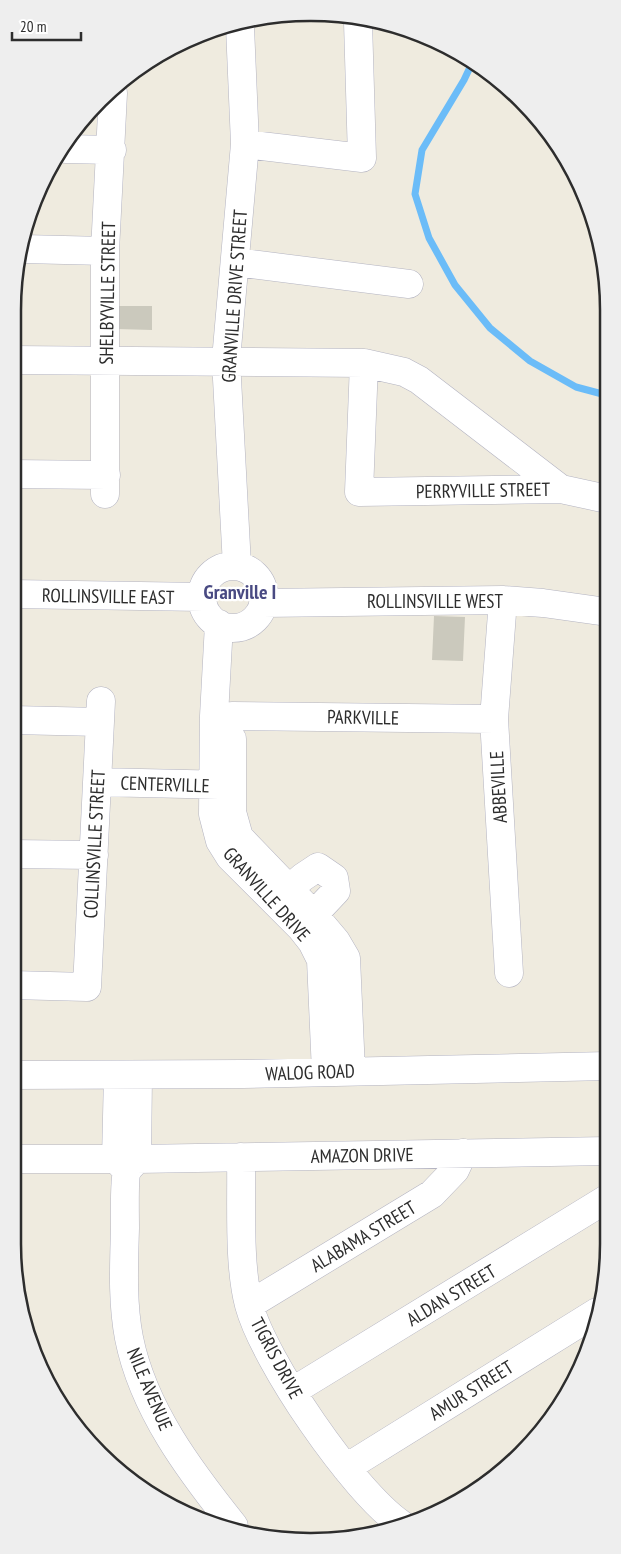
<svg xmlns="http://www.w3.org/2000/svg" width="621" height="1554" font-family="'PT Sans Narrow',sans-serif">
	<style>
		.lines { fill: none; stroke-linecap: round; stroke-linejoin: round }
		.stream { stroke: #6bbcf8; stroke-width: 7 }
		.building { fill: #cbc9bd }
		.minor-casing { stroke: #b3b3c1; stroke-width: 29 }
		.minor { stroke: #fff; stroke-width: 28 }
		.labels { text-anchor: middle; stroke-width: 4.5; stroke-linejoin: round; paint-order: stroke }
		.street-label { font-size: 19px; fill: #2d2d2d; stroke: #fff }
		.neighbourhood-label { font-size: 20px; font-weight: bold; fill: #494a82; stroke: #fff }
		.rim { fill: none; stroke: #2d2d2d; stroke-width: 2.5 }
	</style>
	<rect width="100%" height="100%" fill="#efebdf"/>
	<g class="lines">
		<!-- stream -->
		<path class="stream" d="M473,61L464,80L422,150L415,194L429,238L455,285L490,328L530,361L576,387L606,395"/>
	</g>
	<!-- building -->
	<path class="building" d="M117,306H152V330L117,329Z
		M434,616L465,617L463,661L432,660Z"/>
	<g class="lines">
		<!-- minor casing -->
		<g class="minor-casing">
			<path id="minor" d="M245,144L362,158L358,22
				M66,149L112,150
				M23,249L105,251
				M235,262L409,284
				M12,360L364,363L404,372L419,380L561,489
				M364,363L359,492L561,489L607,499
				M12,474L106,475
				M105,494V251L113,93
				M237,566L226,360L245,144L240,27
				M202 597a31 31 0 1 1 62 0a31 31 0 1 1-62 0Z
				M12,594L203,597
				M503,600L494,719L509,973
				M263,603L503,600L543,603L607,612
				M219,624L214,716L213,814L220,841L230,857L301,928L312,942L321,960L326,1072
				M232,716L494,719
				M12,720L100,722
				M232,739V812L239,837L314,915L336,941L346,958L351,1071
				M97,782L230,785
				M12,854L94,855
				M277,899L303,877L318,867L334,878L336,891L302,927
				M12,985L87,987L101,701
				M12,1075L243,1074L608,1066
				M118,1075L116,1159L127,1171
				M138,1075L137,1159C134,1163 129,1167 127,1171C124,1178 125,1217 125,1228C124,1264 122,1302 129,1338C143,1409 190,1471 234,1526
				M241,1157C242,1201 238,1264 249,1305C264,1361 353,1491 401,1524
				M12,1159H137L608,1151
				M249,1305L432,1194L455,1170L463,1153
				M293,1391L608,1198
				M346,1468L597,1312"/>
		</g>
		<!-- minor -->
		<use href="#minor" class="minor"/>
	</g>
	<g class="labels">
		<!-- street labels -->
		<g class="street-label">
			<text transform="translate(107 293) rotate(-89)" y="7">SHELBYVILLE STREET</text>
			<text transform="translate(234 296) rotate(-86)" y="7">GRANVILLE DRIVE STREET</text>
			<text transform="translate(483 490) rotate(-1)" y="7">PERRYVILLE STREET</text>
			<text transform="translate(108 596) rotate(1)" y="7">ROLLINSVILLE EAST</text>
			<text x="435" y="608">ROLLINSVILLE WEST</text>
			<text transform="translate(363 717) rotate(1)" y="7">PARKVILLE</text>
			<text transform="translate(165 784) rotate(2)" y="7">CENTERVILLE</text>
			<text transform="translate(498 787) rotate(-93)" y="7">ABBEVILLE</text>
			<text transform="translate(94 844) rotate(-87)" y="7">COLLINSVILLE STREET</text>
			<text transform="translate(267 894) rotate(48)" y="7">GRANVILLE DRIVE</text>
			<text transform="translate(310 1072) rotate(-2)" y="7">WALOG ROAD</text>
			<text transform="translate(362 1155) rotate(-1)" y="7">AMAZON DRIVE</text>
			<text transform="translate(363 1236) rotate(-31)" y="7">ALABAMA STREET</text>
			<text transform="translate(451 1295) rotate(-31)" y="7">ALDAN STREET</text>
			<text transform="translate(277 1358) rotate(62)" y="7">TIGRIS DRIVE</text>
			<text transform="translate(150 1389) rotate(67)" y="7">NILE AVENUE</text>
			<text transform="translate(471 1390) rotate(-32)" y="7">AMUR STREET</text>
		</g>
		<!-- neighbourhood labels -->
		<g class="neighbourhood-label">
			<text x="240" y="599">Granville I</text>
		</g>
	</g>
	<!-- crop -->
	<path d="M0 0H621V1554H0ZM310 21H311A289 289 0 0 1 600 310V1244A289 289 0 0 1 311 1533H310A289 289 0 0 1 21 1244V310A289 289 0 0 1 310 21Z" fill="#eee" fill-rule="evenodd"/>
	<path class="rim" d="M310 21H311A289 289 0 0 1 600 310V1244A289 289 0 0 1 311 1533H310A289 289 0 0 1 21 1244V310A289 289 0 0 1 310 21Z"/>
	<!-- scale -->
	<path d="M12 32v8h69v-8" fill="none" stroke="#2d2d2d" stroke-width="2.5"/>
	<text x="20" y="32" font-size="15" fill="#2d2d2d" stroke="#ffffff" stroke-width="4" paint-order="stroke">20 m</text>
</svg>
